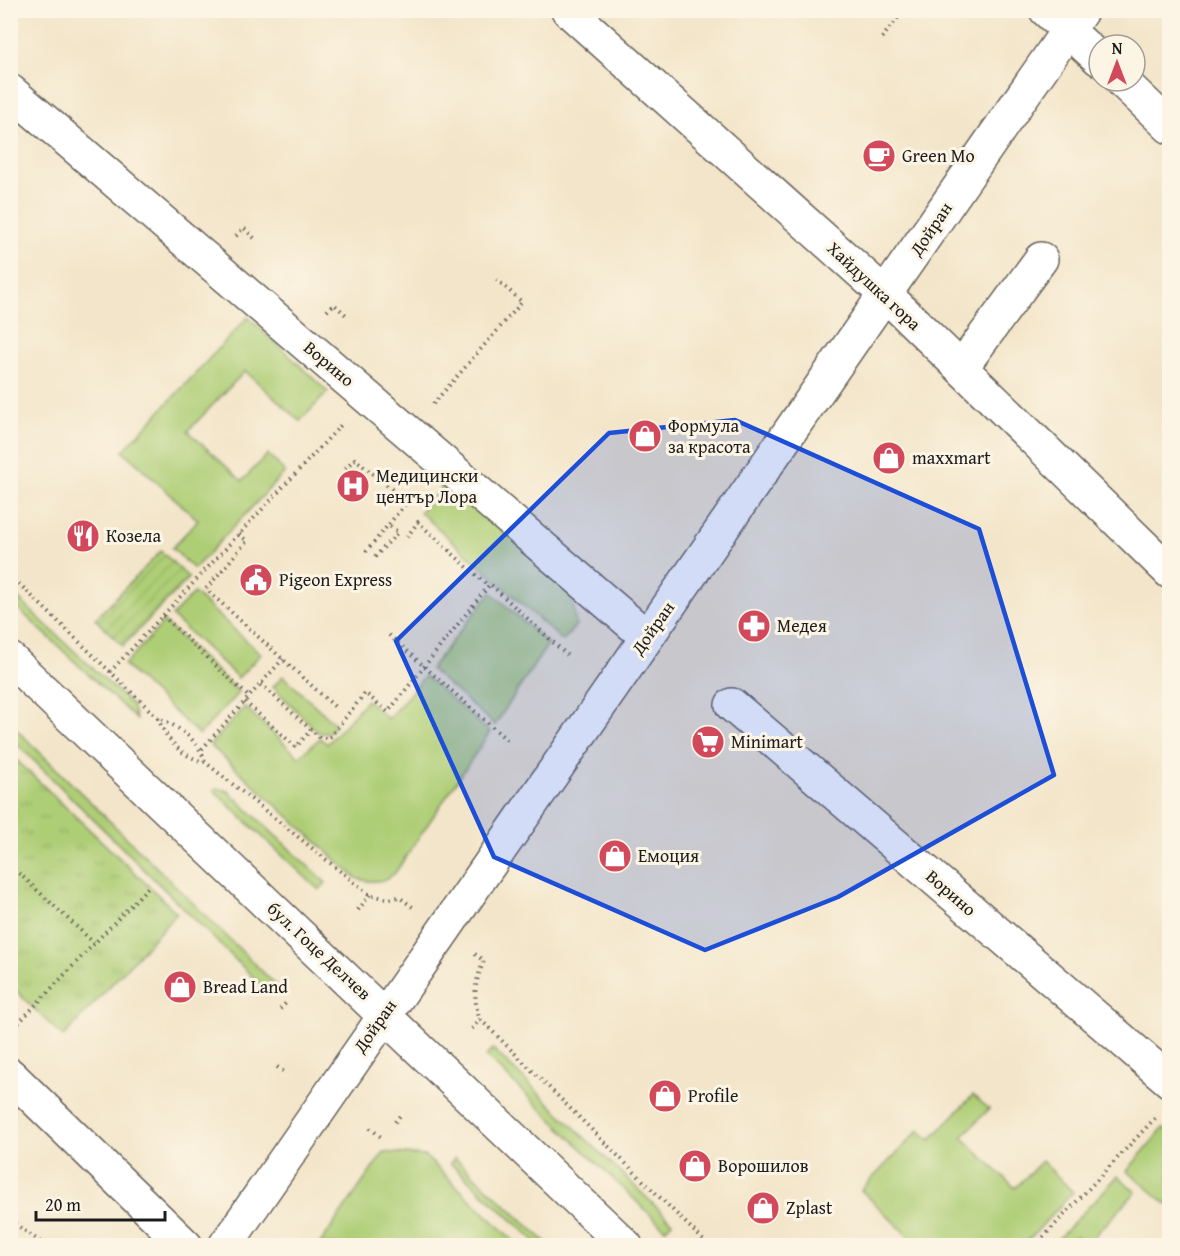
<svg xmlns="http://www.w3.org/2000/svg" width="1180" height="1256" font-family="'Gentium Book Plus',serif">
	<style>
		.grass { fill: #aece76; stroke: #657549; stroke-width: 1.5 }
		.park { fill: url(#park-tufts); stroke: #657549; stroke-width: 1.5 }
		.garden { fill: url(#garden-furrows); stroke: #657549; stroke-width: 1.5 }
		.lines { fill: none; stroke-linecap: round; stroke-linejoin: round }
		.minor-casing { stroke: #676259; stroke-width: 36 }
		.path { stroke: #676259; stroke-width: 4; stroke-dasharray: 1.5 4.5; stroke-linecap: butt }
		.minor { stroke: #fff; stroke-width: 33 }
		.marked { fill: #1d4ed8; fill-opacity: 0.2; stroke: #1d4ed8; stroke-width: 4.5; stroke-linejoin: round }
		.labels { text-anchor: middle; stroke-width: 6; stroke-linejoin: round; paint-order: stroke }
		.poi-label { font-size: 18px; fill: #1c1c1c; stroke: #fcf5e5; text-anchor: start }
		.street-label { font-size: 18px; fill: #1c1c1c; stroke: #fcf5e5 }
	</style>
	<defs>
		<pattern id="park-tufts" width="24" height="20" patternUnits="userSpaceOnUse" patternTransform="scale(1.5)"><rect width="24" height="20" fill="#aece76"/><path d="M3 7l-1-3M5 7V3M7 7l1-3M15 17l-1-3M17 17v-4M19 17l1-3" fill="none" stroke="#95b066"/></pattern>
		<pattern id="garden-furrows" width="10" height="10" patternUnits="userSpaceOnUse" patternTransform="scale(1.5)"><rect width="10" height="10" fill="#aece76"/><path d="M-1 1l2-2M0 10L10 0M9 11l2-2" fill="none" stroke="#95b066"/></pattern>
	</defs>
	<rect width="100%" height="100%" fill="#fcf5e5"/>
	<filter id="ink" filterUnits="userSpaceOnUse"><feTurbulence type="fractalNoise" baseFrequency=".0167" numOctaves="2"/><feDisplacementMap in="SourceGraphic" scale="12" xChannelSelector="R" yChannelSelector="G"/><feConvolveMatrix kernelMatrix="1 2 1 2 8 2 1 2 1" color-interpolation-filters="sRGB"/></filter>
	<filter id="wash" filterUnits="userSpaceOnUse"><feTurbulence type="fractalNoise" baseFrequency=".008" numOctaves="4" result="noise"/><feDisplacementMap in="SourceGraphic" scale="24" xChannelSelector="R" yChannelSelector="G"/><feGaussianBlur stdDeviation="1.35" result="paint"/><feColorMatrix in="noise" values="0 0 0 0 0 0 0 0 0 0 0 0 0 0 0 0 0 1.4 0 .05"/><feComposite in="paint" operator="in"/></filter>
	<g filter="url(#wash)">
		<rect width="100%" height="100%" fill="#f3e5c9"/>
		<!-- grass -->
		<path class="grass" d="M248,317L328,392L300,421L245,371L188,431L242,481L268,454L285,472L194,569L172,548L198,520L123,451Z
			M446,483L571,588L576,625L563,641L420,512Z
			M10,591L132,705L136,719L11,602Z
			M491,592L548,644L495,725L430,669Z
			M194,593L261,654L238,678L172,616Z
			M164,622L239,692L199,735L124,665Z
			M283,676L336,725L328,733H319L273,687Z
			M425,676L490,732L395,873C384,883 370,883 356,878L210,745L245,707L299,757L320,738L327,744L367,700L388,719Z
			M10,723L277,986L270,994L11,738Z
			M217,788L228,791L326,883L319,890L214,791Z
			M493,1049L672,1222L665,1229L486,1056Z
			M973,1095L989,1109L962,1137L1015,1188L1042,1161L1073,1192L1024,1245H917L861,1190L919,1130L930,1140Z
			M1163,1128L1169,1133V1206L1127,1171Z
			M384,1152L425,1156L518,1245H319Z
			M455,1158L549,1245H539L450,1163Z
			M1118,1176L1136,1192L1086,1245L1076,1236L1067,1245H1052Z"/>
		<!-- park -->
		<path class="park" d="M10,754L177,913L63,1037L11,986Z"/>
		<!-- garden -->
		<path class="garden" d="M161,551L189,578L123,646L95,619Z"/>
	</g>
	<g filter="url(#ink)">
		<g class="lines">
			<!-- minor casing -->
			<g class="minor-casing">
				<path id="minor" d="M568,10L885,294L1170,572
					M1046,10L1099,59
					M1122,81L1170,127
					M10,91L647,637
					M961,368L1041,259
					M10,659L626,1246
					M732,705L1170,1081
					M10,1075L186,1246
					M225,1246L1082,10"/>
			</g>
			<!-- path -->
			<path class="path" d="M882,38L904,10
				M236,236L244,228L256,240
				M327,311L334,304L346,315
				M433,404L522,302L496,279
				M345,468L355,459L407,502L365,553
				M239,534L247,541L206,589L335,707
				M407,537L418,522L488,586
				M375,557L398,532L388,525
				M10,575L158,718C178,726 199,740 205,762
				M163,616L249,697
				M389,635L507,740
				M110,672L341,425
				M261,684L320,738H329L365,693L388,712L490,584L567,655
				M245,702L296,747L311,730
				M158,718C166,740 182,757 205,762L370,895L389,899L399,897L414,908
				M202,749L283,659
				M10,865L94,943
				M358,910L370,895
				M475,954L484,961C475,981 472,998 480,1019L709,1246
				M280,1009L288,1001
				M472,1029L480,1019
				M10,1032L150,885
				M277,1067L283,1071
				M395,1122L402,1113
				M370,1128L381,1137
				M10,1220L46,1246
				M10,1237L12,1246
				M1035,1246L1156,1117"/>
			<!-- minor -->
			<use href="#minor" class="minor"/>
		</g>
	</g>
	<!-- marked area -->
	<path class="marked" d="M735,420L979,529L1054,775L838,897L705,950L494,857L396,641L609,433Z"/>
	<!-- icons -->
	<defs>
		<g id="cafe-disc" transform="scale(1.725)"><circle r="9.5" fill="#d1495b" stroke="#fcf5e5"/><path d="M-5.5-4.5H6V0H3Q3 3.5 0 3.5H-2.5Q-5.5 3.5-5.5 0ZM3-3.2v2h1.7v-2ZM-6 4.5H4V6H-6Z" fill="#fff"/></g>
		<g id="shop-disc" transform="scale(1.725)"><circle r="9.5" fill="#d1495b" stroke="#fcf5e5"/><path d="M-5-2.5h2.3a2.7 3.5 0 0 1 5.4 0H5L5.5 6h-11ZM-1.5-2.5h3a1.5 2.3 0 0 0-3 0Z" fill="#fff"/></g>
		<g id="hospital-disc" transform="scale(1.725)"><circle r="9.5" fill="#d1495b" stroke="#fcf5e5"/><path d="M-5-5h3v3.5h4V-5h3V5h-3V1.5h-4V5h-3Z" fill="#fff"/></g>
		<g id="restaurant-disc" transform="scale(1.725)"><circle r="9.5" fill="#d1495b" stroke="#fcf5e5"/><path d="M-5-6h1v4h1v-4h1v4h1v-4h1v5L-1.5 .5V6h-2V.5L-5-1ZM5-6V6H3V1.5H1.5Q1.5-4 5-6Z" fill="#fff"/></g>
		<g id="civic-disc" transform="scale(1.725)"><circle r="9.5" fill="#d1495b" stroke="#fcf5e5"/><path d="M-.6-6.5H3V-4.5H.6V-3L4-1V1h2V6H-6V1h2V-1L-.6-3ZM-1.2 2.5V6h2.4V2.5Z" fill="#fff"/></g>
		<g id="pharmacy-disc" transform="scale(1.725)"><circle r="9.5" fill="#d1495b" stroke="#fcf5e5"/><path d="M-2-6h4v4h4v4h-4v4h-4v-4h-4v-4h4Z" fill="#fff"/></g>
		<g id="supermarket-disc" transform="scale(1.725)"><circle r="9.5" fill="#d1495b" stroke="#fcf5e5"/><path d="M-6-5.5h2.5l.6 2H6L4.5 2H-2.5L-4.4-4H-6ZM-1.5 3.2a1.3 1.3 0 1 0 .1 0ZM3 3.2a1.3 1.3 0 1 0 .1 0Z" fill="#fff"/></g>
	</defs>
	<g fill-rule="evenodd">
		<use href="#cafe-disc" x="879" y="156"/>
		<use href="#shop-disc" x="645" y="436"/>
		<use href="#shop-disc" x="889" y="458"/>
		<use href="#hospital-disc" x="353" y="486"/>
		<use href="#restaurant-disc" x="83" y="536"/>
		<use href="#civic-disc" x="256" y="580"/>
		<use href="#pharmacy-disc" x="754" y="626"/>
		<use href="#supermarket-disc" x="708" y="742"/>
		<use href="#shop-disc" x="615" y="856"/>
		<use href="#shop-disc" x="180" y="987"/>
		<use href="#shop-disc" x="665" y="1096"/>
		<use href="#shop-disc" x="695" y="1166"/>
		<use href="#shop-disc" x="763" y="1208"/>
	</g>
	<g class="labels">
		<!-- poi labels -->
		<g class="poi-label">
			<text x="902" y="162">Green Mo</text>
			<text x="668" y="432">Формула<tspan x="668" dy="21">за красота</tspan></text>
			<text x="912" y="464">maxxmart</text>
			<text x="376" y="482">Медицински<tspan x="376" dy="21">център Лора</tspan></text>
			<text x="106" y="542">Козела</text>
			<text x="279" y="586">Pigeon Express</text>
			<text x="777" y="632">Медея</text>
			<text x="731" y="748">Minimart</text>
			<text x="638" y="862">Емоция</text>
			<text x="203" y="993">Bread Land</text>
			<text x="688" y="1102">Profile</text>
			<text x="718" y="1172">Ворошилов</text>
			<text x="786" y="1214">Zplast</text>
		</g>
		<!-- street labels -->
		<g class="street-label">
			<text transform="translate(931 229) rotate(-56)" y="6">Дойран</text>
			<text transform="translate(874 286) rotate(43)" y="6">Хайдушка гора</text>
			<text transform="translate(329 364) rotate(40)" y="6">Ворино</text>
			<text transform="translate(653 628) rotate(-55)" y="6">Дойран</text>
			<text transform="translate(951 893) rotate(41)" y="6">Ворино</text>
			<text transform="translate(319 951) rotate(43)" y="6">бул. Гоце Делчев</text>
			<text transform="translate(375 1026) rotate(-55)" y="6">Дойран</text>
		</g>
	</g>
	<!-- margin -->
	<rect width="1180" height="1256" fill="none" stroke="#fcf5e5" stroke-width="36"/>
	<!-- north arrow -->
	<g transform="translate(1117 63)"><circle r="28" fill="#fcf5e5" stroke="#a29e95" stroke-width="1.5"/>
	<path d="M0-4.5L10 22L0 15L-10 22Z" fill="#d1495b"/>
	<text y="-9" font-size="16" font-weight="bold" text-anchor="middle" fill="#1c1c1c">N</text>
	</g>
	<!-- scale -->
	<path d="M36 1211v9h129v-9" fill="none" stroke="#1c1c1c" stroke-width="3"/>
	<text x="45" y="1211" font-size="18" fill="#1c1c1c" stroke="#fcf5e5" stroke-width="4.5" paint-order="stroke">20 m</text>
</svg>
